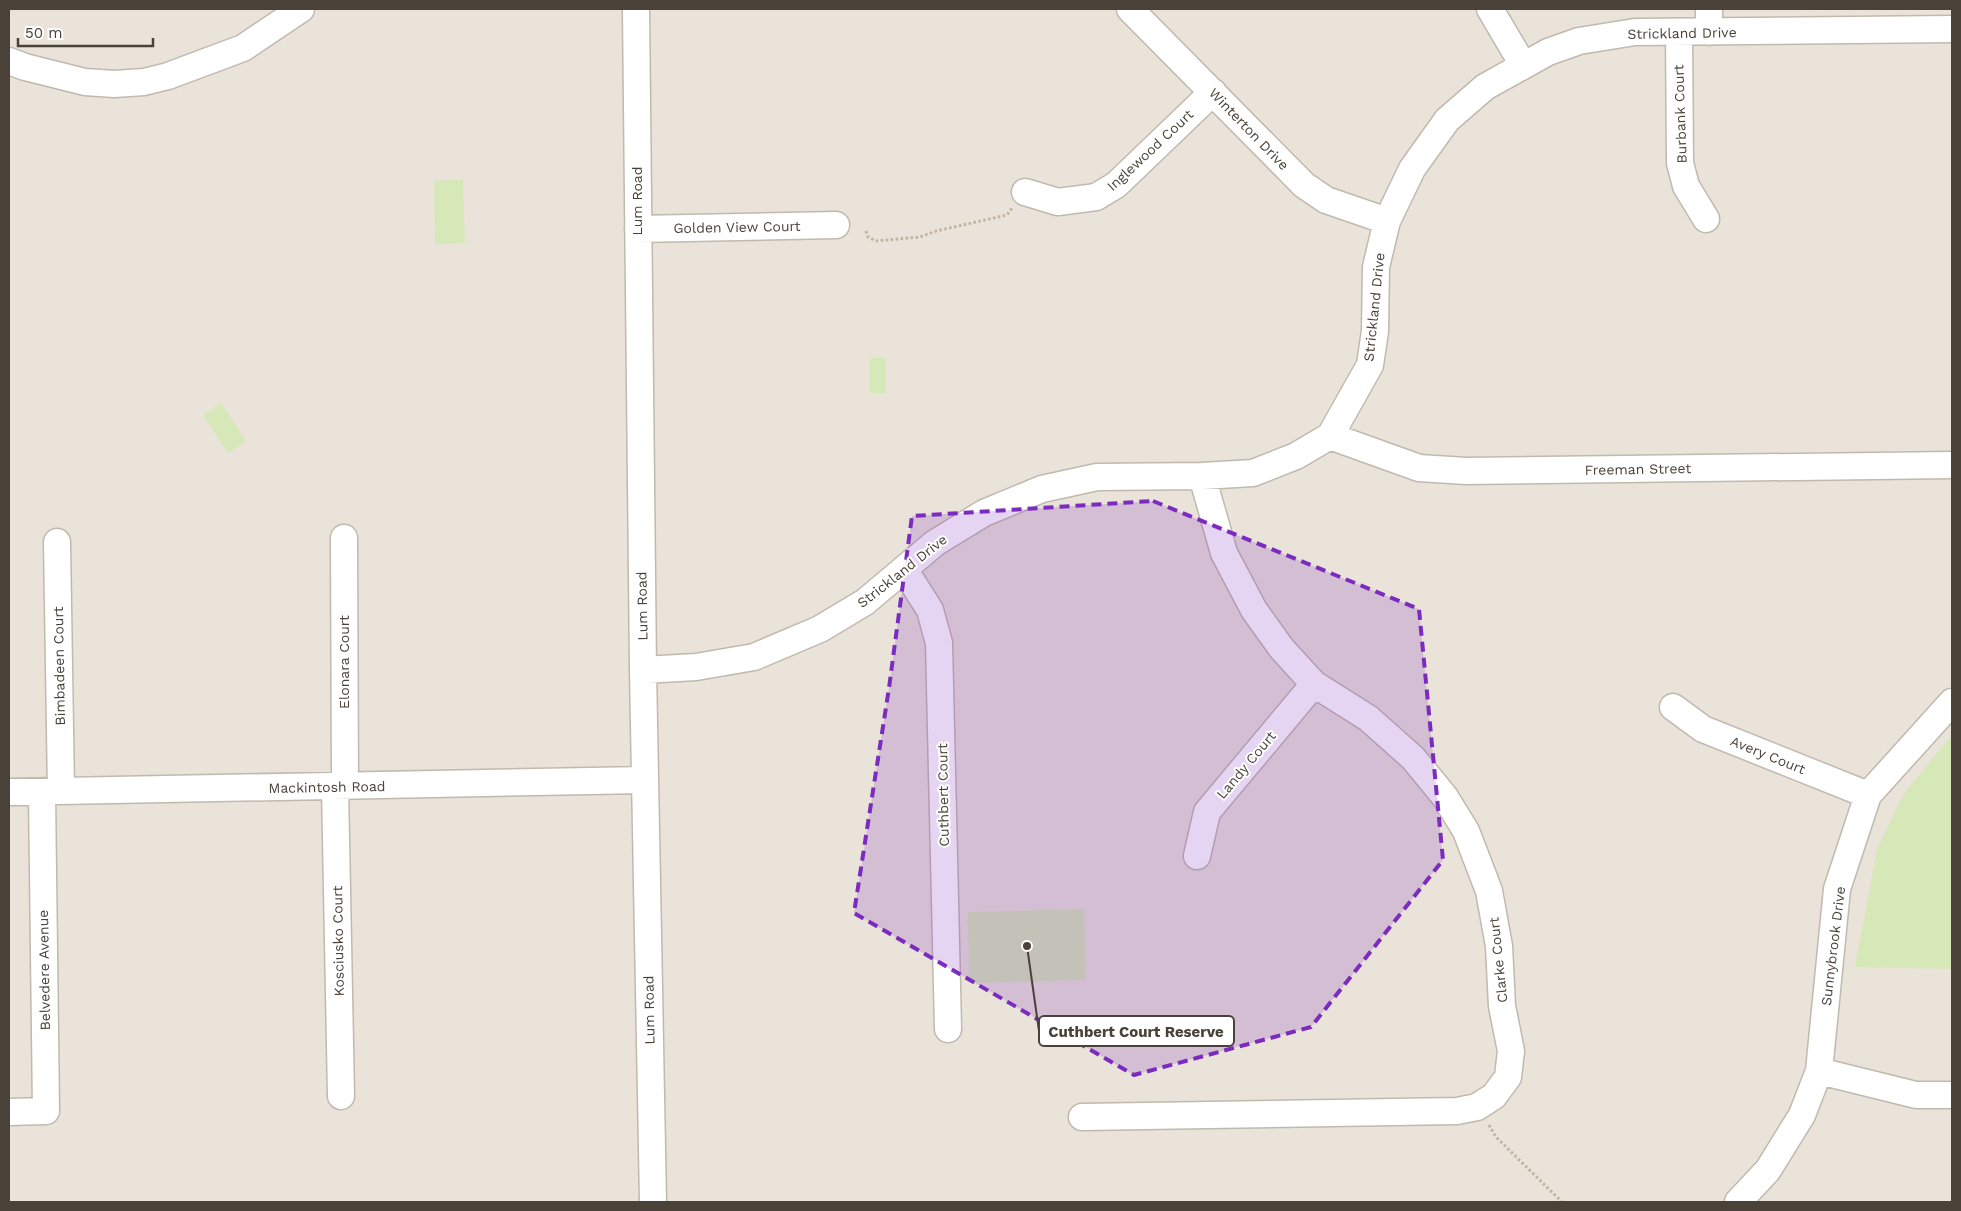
<svg xmlns="http://www.w3.org/2000/svg" width="1961" height="1211" font-family="'Work Sans',sans-serif">
	<style>
		.residential { fill: #e9e3da }
		.green { fill: #d6e8b7 }
		.lines { fill: none; stroke-linecap: round; stroke-linejoin: round }
		.minor-casing { stroke: #c1b9ae; stroke-width: 29 }
		.path { stroke: #c2b4a0; stroke-width: 3; stroke-dasharray: 2.5 2.5; stroke-linecap: butt }
		.minor { stroke: #fff; stroke-width: 26 }
		.marked { fill: #7b2cbf; fill-opacity: 0.2; stroke: #7b2cbf; stroke-width: 4; stroke-dasharray: 10 6; stroke-linejoin: round }
		.labels { text-anchor: middle; stroke-width: 4; stroke-linejoin: round; paint-order: stroke }
		.street-label { font-size: 14px; fill: #4a4239; stroke: #fff }
		.leader { fill: none; stroke: #4a4239; stroke-width: 2 }
		.callout-dot { fill: #4a4239; stroke: #fff; stroke-width: 2 }
		.callout { fill: #fff; stroke: #4a4239; stroke-width: 2 }
		.callout-label { font-size: 15px; text-anchor: middle; font-weight: bold; fill: #4a4239 }
	</style>
	<rect width="100%" height="100%" fill="#f5f2ec"/>
	<!-- residential -->
	<path class="residential" d="M9,9H1952V1202H9Z"/>
	<!-- green -->
	<path class="green" d="M463,180L465,243L435,244L434,181Z
		M870,358H886V393H870Z
		M221,403L246,441L228,453L203,415Z
		M1952,735V969L1855,967L1877,849L1903,795Z
		M1084,909L1086,980L969,983L968,912Z"/>
	<g class="lines">
		<!-- minor casing -->
		<g class="minor-casing">
			<path id="minor" d="M636,9L643,670L653,1202
				M1130,9L1304,185L1326,200L1387,221
				M1490,9L1523,65
				M1709,9V32
				M1679,33L1680,163L1686,186L1706,219
				M9,61L25,67L85,82L114,84L144,82L168,76L243,48L301,9
				M1025,192L1058,202L1096,197L1116,185L1213,92
				M638,229L836,225
				M1330,436L1419,468L1466,471L1952,465
				M344,538L345,787
				M57,542L61,791
				M904,569L930,610L939,643L948,1029
				M643,670L696,667L754,657L820,629L865,602L935,543L984,513L1042,489L1097,477L1202,476L1253,473L1296,456L1330,436L1370,365L1375,331L1376,267L1387,221L1412,169L1447,120L1485,87L1548,52L1579,41L1635,32L1952,29
				M1673,707L1703,729L1868,795
				M335,787L341,1096
				M9,792L645,780
				M1197,856L1207,812L1314,684
				M1819,1071L1916,1095H1952
				M9,1112L46,1111L42,792
				M1082,1117L1457,1111L1477,1107L1494,1096L1508,1077L1511,1051L1502,1006L1499,946L1489,891L1466,831L1445,797L1413,758L1368,718L1314,684L1282,649L1254,610L1224,553L1202,476
				M1738,1202L1768,1170L1802,1115L1819,1071L1837,889L1868,795L1952,702"/>
		</g>
		<!-- path -->
		<path class="path" d="M866,231L868,237L876,241L920,237L936,231L1007,215L1012,208
			M1489,1125L1496,1137L1562,1202"/>
		<!-- minor -->
		<use href="#minor" class="minor"/>
	</g>
	<!-- marked area -->
	<path class="marked" d="M1153,501L1419,609L1443,860L1311,1027L1134,1075L854,913L889,688L912,516Z"/>
	<g class="labels">
		<!-- street labels -->
		<g class="street-label">
			<text transform="translate(1682 33) rotate(-1)" y="5">Strickland Drive</text>
			<text transform="translate(1680 114) rotate(-92)" y="5">Burbank Court</text>
			<text transform="translate(1249 129) rotate(46)" y="5">Winterton Drive</text>
			<text transform="translate(1150 150) rotate(-43)" y="5">Inglewood Court</text>
			<text transform="translate(637 201) rotate(-90)" y="5">Lum Road</text>
			<text transform="translate(737 227) rotate(-1)" y="5">Golden View Court</text>
			<text transform="translate(1374 307) rotate(-84)" y="5">Strickland Drive</text>
			<text transform="translate(1638 469) rotate(-1)" y="5">Freeman Street</text>
			<text transform="translate(902 571) rotate(-38)" y="5">Strickland Drive</text>
			<text transform="translate(642 606) rotate(-91)" y="5">Lum Road</text>
			<text transform="translate(344 662) rotate(-90)" y="5">Elonara Court</text>
			<text transform="translate(59 666) rotate(-91)" y="5">Bimbadeen Court</text>
			<text transform="translate(1768 755) rotate(22)" y="5">Avery Court</text>
			<text transform="translate(1246 765) rotate(-50)" y="5">Landy Court</text>
			<text transform="translate(327 787) rotate(-1)" y="5">Mackintosh Road</text>
			<text transform="translate(943 795) rotate(-91)" y="5">Cuthbert Court</text>
			<text transform="translate(338 941) rotate(-91)" y="5">Kosciusko Court</text>
			<text transform="translate(1833 946) rotate(-83)" y="5">Sunnybrook Drive</text>
			<text transform="translate(1498 960) rotate(-96)" y="5">Clarke Court</text>
			<text transform="translate(44 970) rotate(-91)" y="5">Belvedere Avenue</text>
			<text transform="translate(649 1010) rotate(-91)" y="5">Lum Road</text>
		</g>
	</g>
	<!-- callouts -->
	<path class="leader" d="M1027 946L1039 1031"/>
	<circle class="callout-dot" cx="1027" cy="946" r="5"/>
	<rect class="callout" x="1039" y="1016" width="195" height="30" rx="5"/>
	<g class="callout-label">
		<text x="1136" y="1037">Cuthbert Court Reserve</text>
	</g>
	<!-- border -->
	<rect width="1961" height="1211" fill="none" stroke="#4a4239" stroke-width="20"/>
	<!-- scale -->
	<path d="M18 38v8h135v-8" fill="none" stroke="#4a4239" stroke-width="2.5"/>
	<text x="25" y="38" font-size="15" fill="#4a4239" stroke="#ffffff" stroke-width="4" paint-order="stroke">50 m</text>
</svg>
